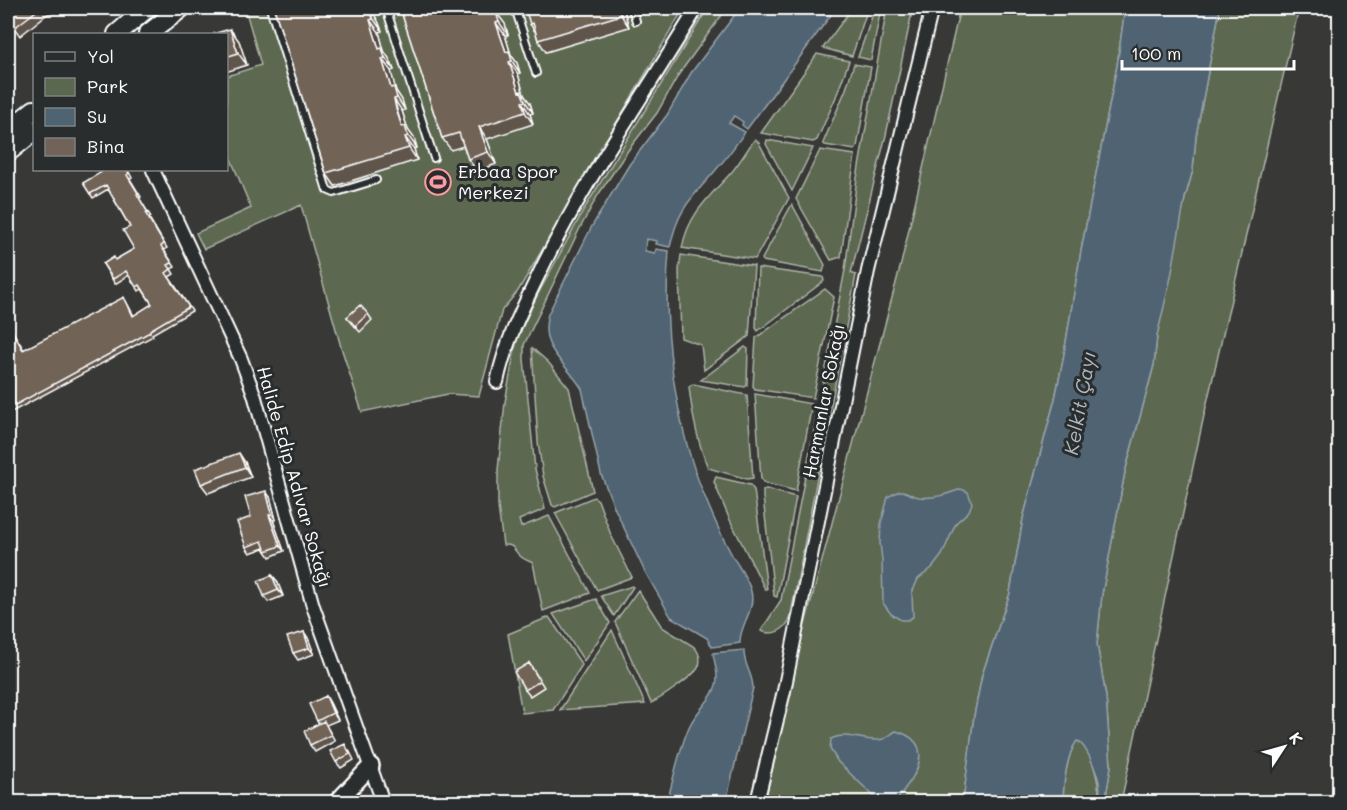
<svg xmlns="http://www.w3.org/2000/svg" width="1347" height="810" font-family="Mali,sans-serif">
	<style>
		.green { fill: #5b6850; stroke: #adb4a8; stroke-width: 1.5 }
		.water { fill: #4f6472; stroke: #95a2aa; stroke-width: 1.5 }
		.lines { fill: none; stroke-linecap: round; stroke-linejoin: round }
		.service-casing { stroke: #fff; stroke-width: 10 }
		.minor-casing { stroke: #fff; stroke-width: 16 }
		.tertiary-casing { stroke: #fff; stroke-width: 20 }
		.secondary-casing { stroke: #fff; stroke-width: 22 }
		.service { stroke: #2a2d2e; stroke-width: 6 }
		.minor { stroke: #2a2d2e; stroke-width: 12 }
		.tertiary { stroke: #2a2d2e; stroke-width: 15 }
		.secondary { stroke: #2a2d2e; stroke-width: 18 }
		.wall { fill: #61554b; stroke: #fff; stroke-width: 1.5 }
		.shaded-wall { fill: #4f453d; stroke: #fff; stroke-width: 1.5 }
		.building { fill: #716357; stroke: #fff; stroke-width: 1.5 }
		.labels { text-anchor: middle; stroke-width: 6; stroke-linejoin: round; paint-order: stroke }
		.poi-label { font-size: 18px; fill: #fff; stroke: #2a2d2e; text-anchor: start }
		.street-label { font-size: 18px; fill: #fff; stroke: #2a2d2e }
		.water-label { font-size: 20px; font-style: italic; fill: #b0b9c0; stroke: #2a2d2e }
	</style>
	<rect width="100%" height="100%" fill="#383836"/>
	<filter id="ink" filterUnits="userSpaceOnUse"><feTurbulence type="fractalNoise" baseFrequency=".0167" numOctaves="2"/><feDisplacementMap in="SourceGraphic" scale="12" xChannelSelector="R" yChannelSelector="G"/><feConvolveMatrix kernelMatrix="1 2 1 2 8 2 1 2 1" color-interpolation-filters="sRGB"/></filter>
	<g filter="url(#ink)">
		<!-- green -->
		<path class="green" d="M245,8H684L518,291L502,310L479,396L448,394L362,412L341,347L301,205L204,249L196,233L251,208L226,147L227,76L261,65Z
			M708,8H727L679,74L657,113L629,149L598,195L579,230L524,345V359L535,469L545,509L519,520L521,527L549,516L590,593L543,611L533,563C528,561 523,559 519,555C513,549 514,544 503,545L498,506V470L505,402L517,338L537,296L586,206Z
			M852,8H868L852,56L823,48Z
			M875,8H881L871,60L858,57Z
			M887,8H913L886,135L851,273L856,275L790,619C784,631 773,636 761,631L781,600L845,270L857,178Z
			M960,8H1125L1117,66L1081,251L1063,360L1055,399L1023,519L1010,593L982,675L974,716L963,802H765L799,647L901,264Z
			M1220,8H1299L1203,420L1121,802H1105L1111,766L1106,697L1097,644L1102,594L1125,472L1154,365L1157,336L1185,198L1193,170L1196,136Z
			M817,54L849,61L836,97L817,140L813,142L761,133Z
			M854,64L871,67L857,147L855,150L825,145L823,143L846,89Z
			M755,139L759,143L789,198L755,259L682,248C688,215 708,198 730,174C739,164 746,151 755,139Z
			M767,140L813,148L792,191L766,144Z
			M820,150L855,155L841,257L831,260L796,199Z
			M792,204L825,265L823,272L763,261L762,259Z
			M681,255L754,266L749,336L704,370L701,345L681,338L679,270Z
			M758,268L823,277L824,281L758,331L756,328Z
			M825,289L834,297L813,398L755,389L753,386L756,338Z
			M745,347L748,349L747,385L745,387L701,380Z
			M532,348L548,362L569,388L593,491L555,507L552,505L543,476L538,442Z
			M693,384L747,395L753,478L747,479L708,468C698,443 692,414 689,387Z
			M755,394L812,404L796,491L764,483L761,479Z
			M716,477L750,485L754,490L767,589H765L729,518L714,482Z
			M766,489L796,497L777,597L774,596L763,497V490Z
			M594,497L598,500L611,535L632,577L597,590L555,513Z
			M632,586L633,587L614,616L601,596Z
			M638,590L662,627L693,646C699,651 702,660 698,668C693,676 661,699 651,703L615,622Z
			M596,599L610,623L584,661L553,614Z
			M549,617L582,665L553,710L522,713L508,634Z
			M612,630L645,704L560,710Z
			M1077,740C1093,748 1100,787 1099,802H1063C1063,786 1067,753 1077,740Z"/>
		<!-- water -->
		<path class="water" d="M740,8H836L747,129L742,125L743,122L734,116L729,123L745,132C737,143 729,155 720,165C694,197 679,204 670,247L656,244L657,241L646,239L645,251L655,253L656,249L669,251C662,327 675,427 705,497C713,517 722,537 732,555C738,566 748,579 751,591C756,611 739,625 740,643L712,647L707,638L671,617L644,570L615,509L601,474L582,389C566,362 538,349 548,314L592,226L629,165L667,115L691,73Z
			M1125,8H1220L1196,136L1193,170L1185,198L1171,277L1157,336L1154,365L1125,472L1102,594L1097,644L1106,697L1111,766L1105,802H1099C1099,798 1100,793 1100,788C1099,777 1087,745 1077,741C1067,753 1063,786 1063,802H963L974,716L982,675L1010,593L1023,519L1055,399L1063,360L1081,251L1117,66Z
			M961,489L968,492L972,503L969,511L956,523L942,555L932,568L918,579L912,593L913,617L908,620H901L891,614L883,603L882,560L880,543L881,524L888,497C907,485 903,494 919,497C934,499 948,494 961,489Z
			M744,650C743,664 753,674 753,688L726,802H667C674,778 679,748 690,725C698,708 717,697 717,677C717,669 714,661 713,653Z
			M896,731C929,740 923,765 906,787C902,792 900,798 895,802H880L838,762L830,749L831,739C848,730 866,744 883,739C887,738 892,733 896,731Z"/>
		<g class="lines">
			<!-- service casing -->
			<g class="service-casing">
				<path id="service" d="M270,8L327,190L334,193L376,180
					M386,8L434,158
					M515,8L536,73
					M632,8L636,21"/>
			</g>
			<!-- minor casing -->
			<g class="minor-casing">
				<path id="minor" d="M153,170L241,359L254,394L313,606L383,802
					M497,382C505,344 521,311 538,276C583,182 644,96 697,8
					M757,802L784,691L868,271L932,8"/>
			</g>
			<!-- tertiary casing -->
			<g class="tertiary-casing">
				<path id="tertiary" d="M337,802L371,766"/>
			</g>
			<!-- secondary casing -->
			<g class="secondary-casing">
				<path id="secondary" d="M117,34L147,8
					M148,34L181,8
					M8,131L34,110
					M8,152L34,131"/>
			</g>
			<!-- service -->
			<use href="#service" class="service"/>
			<!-- minor -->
			<use href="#minor" class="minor"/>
			<!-- tertiary -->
			<use href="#tertiary" class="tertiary"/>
			<!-- secondary -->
			<use href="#secondary" class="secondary"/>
		</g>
		<!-- wall -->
		<path class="wall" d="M13,8H65L46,15L20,36L8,19Z
			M274,8H371L373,13L378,21L382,31L379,32L384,51L390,60L394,70L391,71L393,82L396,91L402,100L405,110L402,111L408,130L414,138L417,148L414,149L417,160L335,186L326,173Z
			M400,8H496L498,15L505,24L508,35H505L511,55L517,63L520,73L518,74L524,95L530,103L533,113L530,114L533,124L487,139L496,164L477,171L468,159L464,146L451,150L442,138Z
			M623,8L629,27L546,52L538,40L536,33L530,24Z
			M230,29L239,41L247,65L226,72V34Z
			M128,170L132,178L130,179L141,197L139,198L151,217L149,218L167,248L164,250L175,267L171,269L174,274L169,277L192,311L152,334L153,336L8,414V335L13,332L24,350L126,301L134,316L152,304L142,289L139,291L129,275L115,284L103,264L115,260L134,249L130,227L108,189L93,198L83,183Z
			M368,314L372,320L360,332L347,317Z
			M245,462L251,477L208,493L201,484Z
			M270,497L276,520H273L284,551L270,557L264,548L250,553L246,547L251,517Z
			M272,575L277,581L283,596L268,602L264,596Z
			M304,632L308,638L314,654L298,660L293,653Z
			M529,663L544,687L530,696L525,690Z
			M326,696L330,703L338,720L326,725L335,741L315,752L310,745L319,724L317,721Z
			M349,750L354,760L341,768L336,762Z"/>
		<!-- shaded-wall -->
		<path class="shaded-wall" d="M366,8H371L373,13L378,21L382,31Z
			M491,8H496L498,15L505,24L508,35L493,13Z
			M618,8H623L629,27L621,15Z
			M370,20L379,32L384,51L390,60L394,70L379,49Z
			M496,23L505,35L511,55L517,63L520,73L506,52Z
			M230,29L239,41L247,65L238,53Z
			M382,59L391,71L396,91L402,100L405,110L391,88Z
			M509,62L518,74L524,95L530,103L533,113L519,92Z
			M394,99L402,111L408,130L414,138L417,148L402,127Z
			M522,102L530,114L533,124L525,112Z
			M479,127L487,139L496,164L488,152Z
			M405,137L414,149L417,160L409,148Z
			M239,453L245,462L251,477L245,467Z
			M266,491L270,497L276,520L272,514Z
			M269,515L273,520L284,551L280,546Z
			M272,575L277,581L283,596L278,590Z
			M304,632L308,638L314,654L309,648Z
			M326,696L330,703L338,720L333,713Z"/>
		<!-- building -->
		<path class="building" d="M13,8H40L14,28L8,19V15Z
			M274,8H366L367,10L370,9L373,19L370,20L379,49L382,48L385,58L382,59L385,69L391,88L394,87L397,98L394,99L396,109L402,127L405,126L408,136L405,137L409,148L326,173Z
			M400,8H491L493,13L496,12L499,22L496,23L506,52L509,51L512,61L509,62L519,92L521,91L525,101L522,102L525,112L479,127L488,152L468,159L459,133L442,138Z
			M525,8H618L621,15L538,40L533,23L530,24Z
			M230,29L238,53L226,57V34H213Z
			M102,170H127L129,173L127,175L138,193L137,194L148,213L146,214L164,244L161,246L172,263L168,265L171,269L166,273L189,307L150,330V332L8,409V335L13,332L23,350L124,297L133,316L152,304L140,285L136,287L126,271L113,279L103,264L114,257L115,260L134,249L123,230L130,227L106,185L90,194L83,183L103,171Z
			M360,305L368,314L355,326L347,317Z
			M239,453L245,467L201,484L195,469Z
			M266,491L272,514L269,515L280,546L266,551L262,541L246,547L237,522L251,517L245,497Z
			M272,575L278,590L264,596L258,581Z
			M304,632L309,648L293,653L287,637Z
			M529,663L540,681L525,690L514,672Z
			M326,696L333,713L317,721L309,704Z
			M324,721L331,735L310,745L304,731Z
			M345,744L350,754L336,762L330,751Z"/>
	</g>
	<!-- icons -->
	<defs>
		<g id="stadium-ring" transform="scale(1.35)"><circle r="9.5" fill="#2a2d2e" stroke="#ff9aa2" stroke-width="1.5"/><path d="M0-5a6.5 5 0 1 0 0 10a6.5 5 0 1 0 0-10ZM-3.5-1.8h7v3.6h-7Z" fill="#ff9aa2"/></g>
	</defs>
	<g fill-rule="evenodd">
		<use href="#stadium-ring" x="438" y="182"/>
	</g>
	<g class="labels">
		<!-- poi labels -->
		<g class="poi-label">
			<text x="458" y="178">Erbaa Spor<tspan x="458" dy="21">Merkezi</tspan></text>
		</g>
		<!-- street labels -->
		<g class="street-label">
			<text transform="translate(824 401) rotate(-79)" y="6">Harmanlar Sokağı</text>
			<text transform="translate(294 477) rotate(74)" y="6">Halide Edip Adıvar Sokağı</text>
		</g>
		<!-- water labels -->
		<g class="water-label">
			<text transform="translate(1080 403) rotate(-80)" y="7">Kelkit Çayı</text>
		</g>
	</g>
	<!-- margin -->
	<rect width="1347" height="810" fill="none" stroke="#2a2d2e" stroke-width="30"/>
	<rect x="15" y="15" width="1317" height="780" fill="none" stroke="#fff" stroke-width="2" filter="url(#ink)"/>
	<!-- legend -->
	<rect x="33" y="33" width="195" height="138" fill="#2a2d2e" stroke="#7f8182" stroke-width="1.5"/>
	<rect x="45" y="52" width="30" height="9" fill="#2a2d2e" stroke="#7f8182" stroke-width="1.5"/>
	<text x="87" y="63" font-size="18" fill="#ffffff">Yol</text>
	<rect x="45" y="78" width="30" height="18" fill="#5b6850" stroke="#7f8182" stroke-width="1.5"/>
	<text x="87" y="93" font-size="18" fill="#ffffff">Park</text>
	<rect x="45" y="108" width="30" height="18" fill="#4f6472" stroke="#7f8182" stroke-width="1.5"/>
	<text x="87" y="123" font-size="18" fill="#ffffff">Su</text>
	<rect x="45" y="138" width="30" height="18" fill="#716357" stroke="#7f8182" stroke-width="1.5"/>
	<text x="87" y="153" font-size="18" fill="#ffffff">Bina</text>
	<!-- north arrow -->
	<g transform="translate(1284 747) rotate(54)" stroke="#2a2d2e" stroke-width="4.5" paint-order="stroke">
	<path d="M0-4.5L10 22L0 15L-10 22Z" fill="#ffffff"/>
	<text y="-9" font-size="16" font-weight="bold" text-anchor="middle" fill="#ffffff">K</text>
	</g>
	<!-- scale -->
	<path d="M1122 60v9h172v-9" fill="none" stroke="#ffffff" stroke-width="3"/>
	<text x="1131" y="60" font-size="18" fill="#ffffff" stroke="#2a2d2e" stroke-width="4.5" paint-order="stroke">100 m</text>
</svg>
